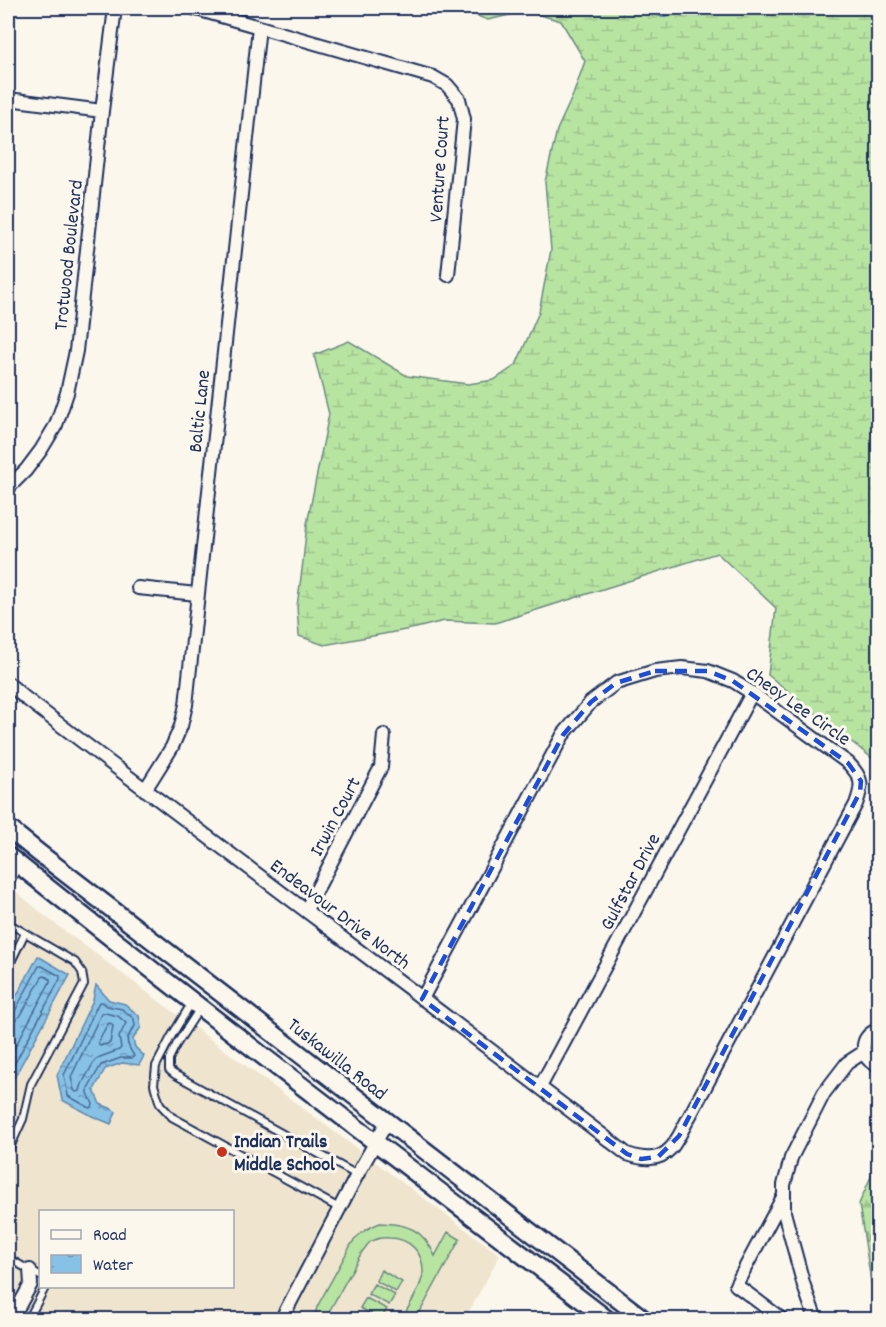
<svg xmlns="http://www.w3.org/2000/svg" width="886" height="1327" font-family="Dekko,sans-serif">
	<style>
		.built { fill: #efe4ce; fill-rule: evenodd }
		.green { fill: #b8e4a1; stroke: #6a8a80; stroke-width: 1.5 }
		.forest { fill: url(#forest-firs); stroke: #6a8a80; stroke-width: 1.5 }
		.wetland { fill: url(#wetland-marsh); stroke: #6a8a80; stroke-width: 1.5 }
		.water { fill: url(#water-ripples); stroke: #5c87b0; stroke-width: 1.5 }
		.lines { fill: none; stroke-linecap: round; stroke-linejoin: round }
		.shore { stroke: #466994; stroke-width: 1.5 }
		.service-casing { stroke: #1b2f5e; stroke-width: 10 }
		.minor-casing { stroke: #1b2f5e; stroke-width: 16 }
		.secondary-casing { stroke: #1b2f5e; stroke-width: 21 }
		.service { stroke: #fbf7ec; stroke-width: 6 }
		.minor { stroke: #fbf7ec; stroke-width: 12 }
		.secondary { stroke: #fbf7ec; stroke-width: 16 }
		.marked { fill: none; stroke: #1d4ed8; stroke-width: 4.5; stroke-dasharray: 12 8; stroke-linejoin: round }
		.poi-dot { fill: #c8321e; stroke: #fbf7ec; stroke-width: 2 }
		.labels { text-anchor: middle; stroke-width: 6; stroke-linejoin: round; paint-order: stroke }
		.street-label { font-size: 20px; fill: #1b2f5e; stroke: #fbf7ec }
		.poi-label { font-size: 20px; font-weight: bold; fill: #1b2f5e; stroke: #fbf7ec; text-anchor: start }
	</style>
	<defs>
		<pattern id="forest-firs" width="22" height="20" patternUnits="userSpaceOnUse" patternTransform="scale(1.5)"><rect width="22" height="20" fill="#b8e4a1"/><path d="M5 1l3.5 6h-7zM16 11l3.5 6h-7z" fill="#9ec48d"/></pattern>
		<pattern id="wetland-marsh" width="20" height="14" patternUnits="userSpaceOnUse" patternTransform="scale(1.5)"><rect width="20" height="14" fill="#b8e4a1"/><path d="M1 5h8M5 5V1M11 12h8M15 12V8" fill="none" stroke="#9ec48d"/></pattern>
		<pattern id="water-ripples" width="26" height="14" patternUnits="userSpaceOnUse" patternTransform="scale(1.5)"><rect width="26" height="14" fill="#87c1e6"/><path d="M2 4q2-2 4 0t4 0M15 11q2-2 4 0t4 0" fill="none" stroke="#6e9dbe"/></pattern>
	</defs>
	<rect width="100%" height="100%" fill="#fbf7ec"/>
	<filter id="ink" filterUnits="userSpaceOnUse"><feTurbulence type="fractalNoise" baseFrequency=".0167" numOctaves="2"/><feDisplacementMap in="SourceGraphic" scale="12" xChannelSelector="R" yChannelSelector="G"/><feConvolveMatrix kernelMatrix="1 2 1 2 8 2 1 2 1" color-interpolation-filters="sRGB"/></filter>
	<g filter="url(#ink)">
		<!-- built -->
		<path class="built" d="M8,885L50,920L500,1255L465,1319H8ZM40,1212H232V1286H40Z"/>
		<!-- green -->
		<path class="green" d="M380,1223C408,1224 423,1229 435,1256L448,1232L460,1239L416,1319H402C408,1307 422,1287 423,1273C424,1252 409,1238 389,1238C382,1237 373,1239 368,1244C366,1247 364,1249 362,1252L330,1310L327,1319H314L317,1307L352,1243C360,1232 368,1228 380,1223Z
			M381,1270L402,1282L396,1292L376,1281Z
			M374,1284L395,1295L389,1305L368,1294Z
			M366,1298L387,1309L381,1319L360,1308Z"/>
		<!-- forest -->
		<path class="forest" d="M878,1160V1310L873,1294L859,1204Z"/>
		<!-- wetland -->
		<path class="wetland" d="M454,8H642L662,17L683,12L690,8H878V763L768,675L776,608L717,553L495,623L444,621L416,628L324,645L299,636L297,606L302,570L307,524L329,414L314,355L349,341L407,376L468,384L494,380L516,365L539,312L551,250L545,182L557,130L573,95L585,61L561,21L526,11L488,20Z"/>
		<!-- water -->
		<path class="water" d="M642,8H690L683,12L662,17Z
			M38,956L70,975L8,1089V1012Z
			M96,985L109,1000L125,1004L139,1016L141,1027L133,1039L135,1047L144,1056L139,1065L122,1063L105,1069L94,1090L100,1104L110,1108L116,1112L111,1124L92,1116L62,1100L57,1075L93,1000Z"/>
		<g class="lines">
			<!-- shore -->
			<path class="shore" d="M99,1002H102L107,1006L122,1009L134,1019L135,1026C125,1039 125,1042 134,1056L132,1058H121L101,1065L88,1088V1093L93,1104L92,1107L90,1108L68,1096L64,1075Z
				M8,1013H12L15,1011L39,966H42L60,976V979L8,1076
				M105,1013L118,1016L126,1023L119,1037L121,1048L119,1050L100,1057L95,1060L82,1084L80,1091L76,1092L74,1090L71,1077L101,1014Z
				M8,1021L15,1020L21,1015L42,977L45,976L50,979V982L8,1060
				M109,1023L112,1024L113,1026L110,1043L100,1046L98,1042L107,1025Z"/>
			<!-- service casing -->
			<g class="service-casing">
				<path id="service" d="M8,885L19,866
					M8,923L75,962L82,972L84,984L31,1084L23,1119L8,1152
					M8,968L25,933
					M192,1002L171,1037L156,1066L154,1085L160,1104L172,1117L339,1208
					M200,1008L176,1045L169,1059V1070L174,1074L357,1175
					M8,1258L40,1276
					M28,1320L46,1286"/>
			</g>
			<!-- minor casing -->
			<g class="minor-casing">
				<path id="minor" d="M193,8L433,77L447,85L459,99L464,119L448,275
					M8,99L102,111
					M8,488L26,470L41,450L56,425L67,393L76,351L102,111L115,8
					M138,588L197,594
					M8,683L24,697C224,851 427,1000 627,1154C642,1159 658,1162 670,1149C674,1146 676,1140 679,1136L856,804C863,785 863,778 848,763L752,693L733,681L708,671L682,668L655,671L616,683L591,702L563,735L422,999
					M145,790L172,747L181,726L186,705L259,27
					M306,910L381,767L384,735
					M878,1030C859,1035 859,1060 878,1065
					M540,1087L752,693
					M11,1320L31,1284L30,1270
					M281,1320L357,1175L387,1122
					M783,1320L736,1285L783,1197
					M816,1320L804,1286L784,1212V1185L791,1158L824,1093L847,1063L864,1052"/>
			</g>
			<!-- secondary casing -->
			<g class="secondary-casing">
				<path id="secondary" d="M8,828L39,853L645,1320
					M8,856C205,1014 407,1166 608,1320"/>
			</g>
			<!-- service -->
			<use href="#service" class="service"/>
			<!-- minor -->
			<use href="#minor" class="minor"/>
			<!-- secondary -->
			<use href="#secondary" class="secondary"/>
		</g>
	</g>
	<!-- marked area -->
	<path class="marked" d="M655,671H708L733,681L848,763L861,781L860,792L679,1136L658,1157L641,1159L627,1154L422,999L563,735L591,702L616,683Z"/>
	<!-- markers -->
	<circle class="poi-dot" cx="222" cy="1152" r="6"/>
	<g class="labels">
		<!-- street labels -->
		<g class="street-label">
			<text transform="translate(438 169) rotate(-86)" y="7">Venture Court</text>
			<text transform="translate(67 255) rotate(-84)" y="7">Trotwood Boulevard</text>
			<text transform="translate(198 411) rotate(-84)" y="7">Baltic Lane</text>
			<text transform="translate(799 705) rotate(35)" y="7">Cheoy Lee Circle</text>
			<text transform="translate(334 816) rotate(-62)" y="7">Irwin Court</text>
			<text transform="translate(629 881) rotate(-62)" y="7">Gulfstar Drive</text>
			<text transform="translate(341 913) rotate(37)" y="7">Endeavour Drive North</text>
			<text transform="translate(338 1058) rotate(38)" y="7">Tuskawilla Road</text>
		</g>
		<!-- poi labels -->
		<g class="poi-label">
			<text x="234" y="1147">Indian Trails<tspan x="234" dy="23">Middle School</tspan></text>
		</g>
	</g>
	<!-- margin -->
	<rect width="886" height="1327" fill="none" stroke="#fbf7ec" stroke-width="30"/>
	<rect x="15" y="15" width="856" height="1297" fill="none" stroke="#1b2f5e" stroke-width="2" filter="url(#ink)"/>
	<!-- legend -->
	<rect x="39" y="1210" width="195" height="78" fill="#fbf7ec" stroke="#a1a7b3" stroke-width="1.5"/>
	<rect x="51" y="1230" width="30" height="9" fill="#fbf7ec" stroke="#a1a7b3" stroke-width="1.5"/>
	<text x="93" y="1240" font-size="18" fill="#1b2f5e">Road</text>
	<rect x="51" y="1255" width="30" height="18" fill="url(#water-ripples)" stroke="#a1a7b3" stroke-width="1.5"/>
	<text x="93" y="1270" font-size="18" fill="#1b2f5e">Water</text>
</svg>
